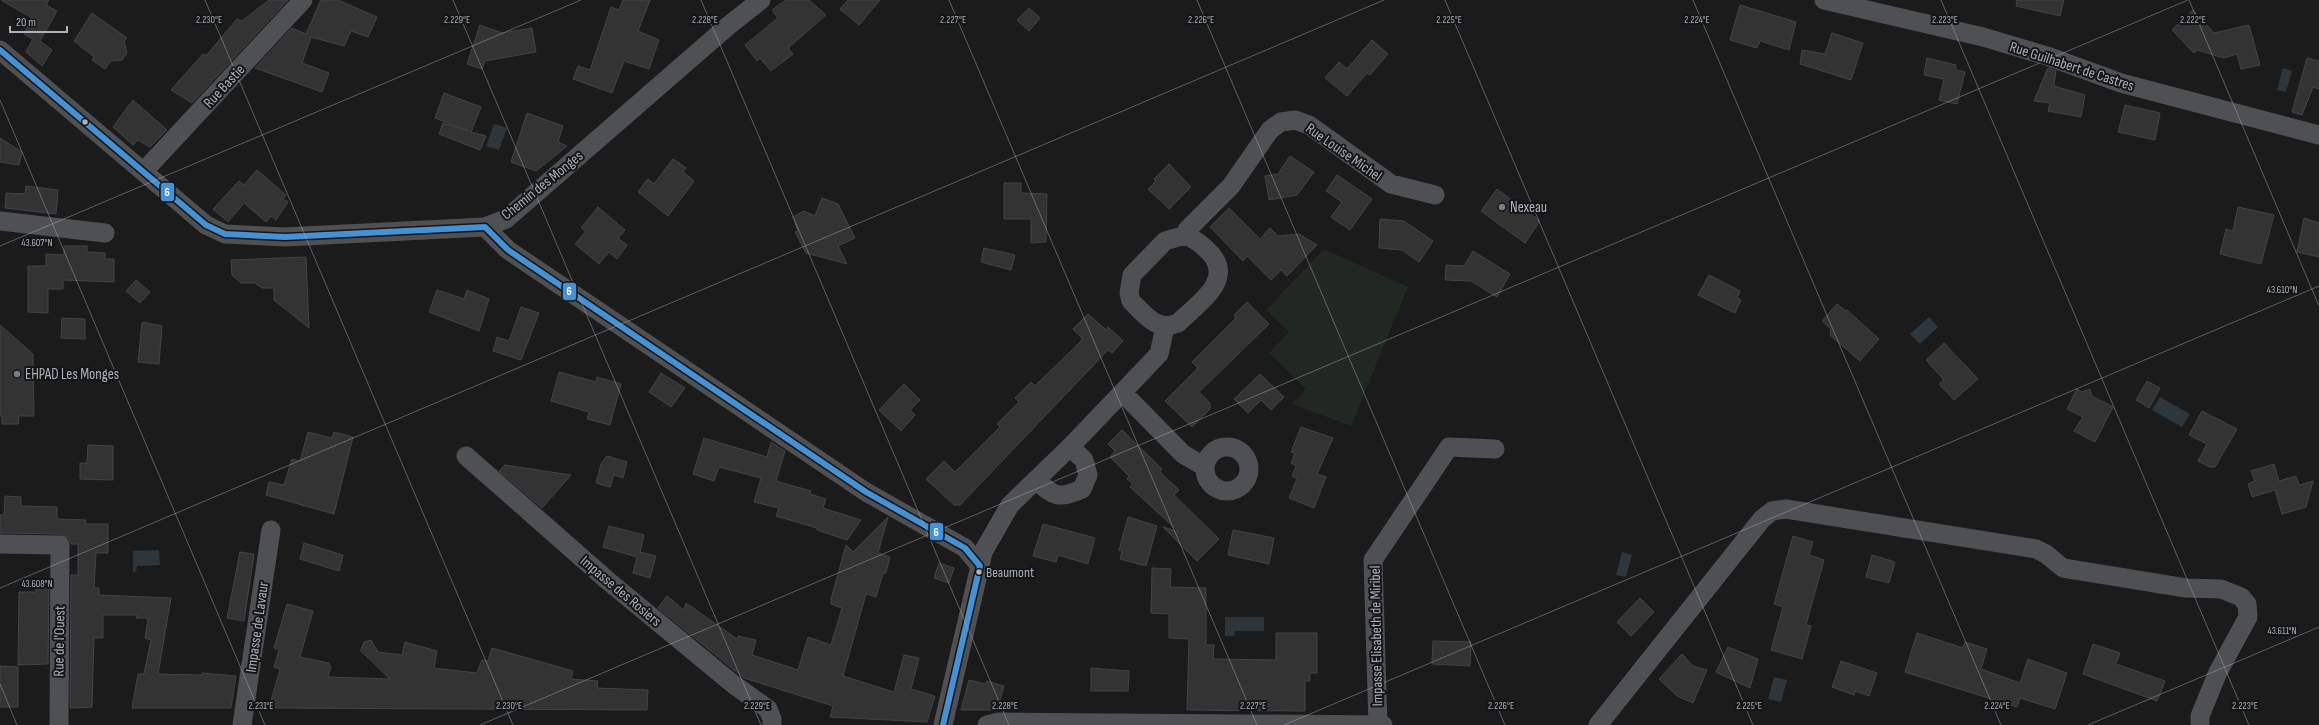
<svg xmlns="http://www.w3.org/2000/svg" width="2319" height="725" font-family="'Sofia Sans Condensed',sans-serif">
	<style>
		.green { fill: #202821 }
		.water { fill: #2d363d }
		.building { fill: #333; stroke: #434447 }
		.lines { fill: none; stroke-linecap: round; stroke-linejoin: round }
		.minor { stroke: #4f5054; stroke-width: 19 }
		.bus-1-casing { stroke: #141517; stroke-width: 9 }
		.bus-1 { stroke: #4690d4; stroke-width: 6 }
		.ticks { fill: none; stroke: #acb1bb; stroke-width: 1; stroke-opacity: 0.45 }
		.bus-dot { fill: #acb1bb; stroke: #141517; stroke-width: 1.5 }
		.poi-dot { fill: #797c83; stroke: #141517; stroke-width: 1.5 }
		.labels { text-anchor: middle; stroke-width: 4; stroke-linejoin: round; paint-order: stroke }
		.bus-label { font-size: 14px; fill: #acb1bb; stroke: #141517; text-anchor: start }
		.street-label { font-size: 15px; fill: #acb1bb; stroke: #141517 }
		.poi-label { font-size: 15px; fill: #acb1bb; stroke: #141517; text-anchor: start }
		.ticks-label { font-size: 10px; text-anchor: middle; fill: #acb1bb; stroke: #141517; stroke-width: 4; stroke-linejoin: round; paint-order: stroke }
		.line-badge { stroke: #141517; stroke-width: 1.5 }
		.badge-label { font-size: 11px; text-anchor: middle; font-weight: bold; fill: #fff }
	</style>
	<rect width="100%" height="100%" fill="#1b1b1b"/>
	<!-- green -->
	<path class="green" d="M1324,249L1408,287L1351,426L1292,404L1306,389L1269,353L1289,332L1266,310Z"/>
	<!-- water -->
	<path class="water" d="M2283,68L2292,71L2286,92L2277,90Z
		M494,124L507,128L499,150L486,146Z
		M1929,317L1938,327L1920,344L1910,334Z
		M2160,397L2190,414L2182,427L2152,410Z
		M159,550L160,565L137,566L136,572H133V551Z
		M1622,552L1632,555L1626,577L1616,575Z
		M1225,617H1264V631H1235L1234,636H1225Z
		M1774,677L1787,680L1781,702L1768,699Z"/>
	<!-- building -->
	<path class="building" d="M1,0H49L46,5L57,11L40,41L52,50L42,66L26,52L33,39L24,34L32,18Z
		M269,0H288L192,103L171,90L203,54L206,56L237,19L242,21Z
		M321,0H338L377,17L368,37L351,31L344,46L311,37L302,63L329,73L322,92L255,68L292,28L306,34Z
		M623,0H650L638,31L659,40L649,69L624,61L612,93L573,79L578,66L590,70L611,7L619,10Z
		M786,0H809L826,15L788,48L793,54L771,71L760,58L757,61L745,45L778,18L772,10Z
		M848,0H880L859,25L840,9Z
		M2017,0H2064L2060,16L2016,6Z
		M1740,5L1796,22L1789,50L1760,41L1757,48L1730,40Z
		M1029,8L1040,18L1029,31L1017,20Z
		M2193,10L2214,33L2249,25L2260,65L2241,69L2237,54L2224,58L2197,50L2194,53L2172,30Z
		M92,13L127,38L124,42L127,53L122,60L111,61L105,69L92,60L94,57L74,41Z
		M480,25L502,33L532,28L536,52L485,61L482,69L467,64Z
		M1832,33L1863,43L1851,80L1800,64L1802,50L1825,54Z
		M1372,40L1388,54L1370,75L1367,73L1347,96L1325,78L1339,62L1347,69Z
		M1927,58L1956,65V70L1965,72L1957,104L1939,100L1944,79L1924,75Z
		M2307,58L2319,61V89L2313,87L2302,115L2292,112Z
		M2048,68L2056,71L2054,86L2085,95L2081,117L2048,111L2050,103L2034,101Z
		M444,93L481,107L471,132L486,136L480,150L439,134L443,123L469,131L435,118Z
		M133,100L167,130L150,147L138,140L133,145L113,127Z
		M2125,105L2160,113L2155,140L2118,132Z
		M527,113L563,126L558,142L567,146L536,171L511,162Z
		M0,138L22,152L19,165L0,162Z
		M1290,156L1314,172L1297,195L1269,200L1265,176L1278,174Z
		M673,159L686,168L683,172L694,181L668,216L638,192L648,179L654,184Z
		M1169,164L1191,187L1169,209L1148,189L1156,181L1154,179Z
		M257,170L286,195L283,199L288,202L276,220L271,216L266,222L244,203L228,222L213,209L239,181L244,185Z
		M1337,175L1372,199L1350,230L1331,217L1342,202L1326,191Z
		M1004,183H1021V193L1047,194L1046,242L1031,243V219H1004Z
		M26,186L58,190L56,214L5,208L6,193L25,194Z
		M1497,189L1540,221L1525,243L1481,211Z
		M822,198L838,204L855,238L838,246L847,264L806,253L795,232L798,231L793,217L804,211L815,216Z
		M598,207L625,230L618,238L627,245L617,259L609,252L599,264L575,244L586,231L581,228Z
		M2238,207L2274,215L2261,264L2220,254L2226,229L2233,231Z
		M1229,208L1260,239L1270,228L1278,236L1299,234L1317,245L1287,276L1281,270L1271,280L1247,256L1243,261L1210,227Z
		M2304,218L2319,223V257L2297,252Z
		M1380,219L1404,221L1433,241L1419,262L1402,250L1379,248Z
		M64,246H87V252L105,253V259H114V282L63,280V289H48V313L28,312V266H46V254L64,255Z
		M984,248L1015,255L1011,270L981,262Z
		M1473,251L1510,274L1497,297L1471,281L1445,280L1446,265L1464,266Z
		M306,257L309,328L274,300V288H262L255,283H241L232,275L231,260Z
		M1709,275L1740,291L1737,298L1741,300L1735,313L1698,295Z
		M136,280L150,292L140,303L126,291Z
		M437,290L464,299L467,290L489,299L479,331L429,312Z
		M1247,302L1269,324L1199,392L1210,403V409L1192,427L1165,401L1198,368L1192,362L1236,318L1234,315Z
		M1837,304L1846,311L1847,310L1879,339L1860,361L1830,335L1831,329L1822,321Z
		M521,307L539,313L521,360L493,351L497,337L509,341Z
		M1088,314L1106,330L1108,327L1123,341L1112,353L1108,350L960,505H954L926,479L944,461L955,472L1000,427L997,424L1019,402L1015,398L1031,382L1035,386L1081,341L1082,338L1073,329Z
		M62,318L85,319V339L61,338Z
		M142,322L162,326L159,364L138,362Z
		M0,325L33,354L34,416H19L18,424H2V416H0Z
		M1944,343L1978,379L1954,400L1939,384L1944,380L1926,360Z
		M559,372L596,382L597,377L621,384L610,425L587,419L589,412L551,401Z
		M661,373L685,388L671,407L649,392Z
		M1260,374L1284,397L1271,410L1261,400L1248,413L1234,399Z
		M2147,381L2160,388L2149,408L2136,400Z
		M904,384L920,400L910,410L915,415L901,431L879,410Z
		M2077,389L2082,392L2090,389L2092,396L2113,407L2095,442L2074,431L2083,417L2067,409Z
		M2202,411L2237,429L2215,467H2210L2198,461L2207,444L2189,435Z
		M1301,427L1333,438L1317,474L1326,477L1314,508L1289,498L1297,479L1292,476L1296,466L1291,463L1295,453L1291,452Z
		M1122,430L1162,469L1160,472L1179,490L1174,495L1219,539L1197,561L1163,527L1179,532L1130,487L1133,484L1127,479L1129,476L1110,457L1115,451L1108,444Z
		M308,432L332,438L334,432L353,437L334,514L266,495L269,482L284,485L292,459L300,461Z
		M704,438L767,457L771,442L785,451L776,481L811,491L810,494L826,499L823,508L861,520L847,540L817,530V528L776,516L779,508L754,502L761,478L719,467L714,481L693,474Z
		M88,445L113,446V480L80,479V463H87Z
		M607,456L627,462L623,478L614,475L610,487L596,483L601,464Z
		M2274,464L2279,481L2296,476L2299,485L2313,481L2306,507L2282,514L2275,490L2252,497L2248,484L2255,481L2251,471Z
		M505,465L571,475L542,508L499,471Z
		M5,496L21,497V506L57,507V519L86,520L85,524H108V553H96L94,588H99V595L171,598L158,674L201,675L202,673L236,676L231,708H132L138,674H144L151,640L145,638L148,618H136L137,615H103V638H94L92,707L70,708L71,575H78V544H71L69,538L60,534L0,533V515H4Z
		M888,517L878,553L890,557L886,573H883L876,597L866,594L843,676L894,692L904,655L919,658L911,689L935,696L927,722L830,717L833,706L744,678L658,608L667,596L684,610L686,603L737,639L738,636L756,640L752,655L798,670L808,637L831,645L842,608L831,604V599L846,545L853,552Z
		M1128,517L1157,526L1146,566L1120,559L1122,551L1119,550Z
		M1043,524L1095,538L1088,564L1058,555L1056,562L1033,556Z
		M609,526L644,535L640,552L656,556L650,578L633,573L637,557L603,547Z
		M1233,530L1274,538L1269,564L1228,555Z
		M1793,536L1813,542L1809,555L1824,560L1806,625L1811,626L1802,659L1771,650L1783,607L1774,604Z
		M304,543L343,555L339,571L300,559Z
		M240,552L254,554L244,621L227,618Z
		M1872,555L1895,562L1889,583L1866,577Z
		M939,563L954,568L949,583L934,578Z
		M1152,568L1171,569L1170,587L1206,588V645H1214L1213,659L1276,660V633H1317V673H1310V681H1305V711L1187,710L1189,639L1169,638V614L1151,613Z
		M36,586H49L48,664L18,665L19,592H36Z
		M1640,598L1654,612L1631,636L1617,622Z
		M287,604L313,611L300,657L329,663V665L331,666L328,677L390,679L360,650H361L364,642L371,640L378,652L402,655L405,642L437,651L434,668L477,673L482,660L488,661L492,648L573,671L571,679L598,681L597,688L648,690L647,710L269,708L280,669L274,667L279,650L274,648Z
		M1917,633L1963,648L1965,642L1987,649L1981,669L2020,683L2028,659L2067,673L2055,709L2020,698L2017,707L1905,672Z
		M1433,641L1471,642L1470,666L1432,664Z
		M2093,644L2120,653L2116,664L2165,681L2157,701L2083,674Z
		M1728,647L1758,659L1750,688L1716,672Z
		M1682,654L1693,666L1707,670L1693,703L1677,696L1659,679Z
		M1841,661L1877,673L1869,696L1855,691L1854,695L1832,687Z
		M0,666L18,667V707H0Z
		M1091,668L1129,671L1128,691H1091Z
		M969,680L986,684L987,681L1004,686L997,710H961Z"/>
	<g class="lines">
		<!-- minor -->
		<path class="minor" d="M1824,0L1983,37L2047,56L2121,83L2319,135
			M0,50L206,225L225,234L285,237L485,227L506,219L728,26L761,0
			M144,171L303,0
			M0,221L105,233
			M485,227L508,250L866,492L965,548L980,566L943,725
			M1185,235L1187,230L1231,186L1270,130L1281,122L1295,120L1309,125L1391,184L1435,195
			M1185,235C1195,239 1204,246 1212,255C1233,282 1197,304 1178,323C1157,332 1145,315 1131,301L1129,293L1132,275L1165,241Z
			M1123,393L1183,454L1205,467
			M1205 469a22 22 0 1 1 44 0a22 22 0 1 1-44 0Z
			M466,456L607,580L733,684L768,709L772,719V725
			M1036,480C1054,497 1059,499 1082,489L1088,475L1084,460L1070,447
			M0,544L60,545L59,725
			M980,566L983,552L1010,505L1070,447L1159,354L1165,327
			M242,725L271,530
			M987,725L999,722L1383,725
			M1378,725L1373,560L1449,447L1495,449
			M1598,725L1762,519L1772,511L1786,509L2036,549L2046,554L2063,568L2186,588L2221,589L2241,597L2247,604L2248,617L2218,672L2200,716V725"/>
		<!-- bus-1 casing -->
		<g class="bus-1-casing">
			<path id="bus-1" d="M0,50L206,225L225,234L285,237L485,227L508,250L866,492L965,548L980,566L943,725"/>
		</g>
		<!-- bus-1 -->
		<use href="#bus-1" class="bus-1"/>
	</g>
	<!-- ticks -->
	<path class="ticks" d="M205,0L513,725M453,0L761,725M701,0L1009,725M949,0L1257,725M1197,0L1505,725M1445,0L1753,725M1693,0L2001,725M1941,0L2249,725M2189,0L2319,306M0,100L265,725M0,246L581,0M0,588L1384,0M0,684L17,725M480,725L2188,0M1284,725L2319,286M2088,725L2319,627"/>
	<!-- markers -->
	<g class="bus-dot">
		<circle cx="85" cy="122" r="3.5"/>
		<circle cx="979" cy="572" r="3.5"/>
	</g>
	<g class="poi-dot">
		<circle cx="1502" cy="207" r="4"/>
		<circle cx="17" cy="374" r="4"/>
	</g>
	<g class="labels">
		<!-- bus labels -->
		<g class="bus-label">
			<text x="986" y="577">Beaumont</text>
		</g>
		<!-- street labels -->
		<g class="street-label">
			<text transform="translate(2072 66) rotate(18)" y="5">Rue Guilhabert de Castres</text>
			<text transform="translate(224 86) rotate(-47)" y="5">Rue Bastie</text>
			<text transform="translate(1344 152) rotate(35)" y="5">Rue Louise Michel</text>
			<text transform="translate(542 185) rotate(-39)" y="5">Chemin des Monges</text>
			<text transform="translate(621 591) rotate(40)" y="5">Impasse des Rosiers</text>
			<text transform="translate(257 627) rotate(-82)" y="5">Impasse de Lavaur</text>
			<text transform="translate(1376 636) rotate(-91)" y="5">Impasse Elisabeth de Miribel</text>
			<text transform="translate(59 641) rotate(-89)" y="5">Rue de l'Ouest</text>
		</g>
		<!-- poi labels -->
		<g class="poi-label">
			<text x="1510" y="212">Nexeau</text>
			<text x="25" y="379">EHPAD Les Monges</text>
		</g>
	</g>
	<g class="ticks-label">
		<text x="209" y="23">2.230°E</text>
		<text x="457" y="23">2.229°E</text>
		<text x="705" y="23">2.228°E</text>
		<text x="953" y="23">2.227°E</text>
		<text x="1201" y="23">2.226°E</text>
		<text x="1449" y="23">2.225°E</text>
		<text x="1697" y="23">2.224°E</text>
		<text x="1945" y="23">2.223°E</text>
		<text x="2193" y="23">2.222°E</text>
		<text x="37" y="246">43.607°N</text>
		<text x="2282" y="293">43.610°N</text>
		<text x="37" y="587">43.608°N</text>
		<text x="2282" y="634">43.611°N</text>
		<text x="261" y="709">2.231°E</text>
		<text x="509" y="709">2.230°E</text>
		<text x="757" y="709">2.229°E</text>
		<text x="1005" y="709">2.228°E</text>
		<text x="1253" y="709">2.227°E</text>
		<text x="1501" y="709">2.226°E</text>
		<text x="1749" y="709">2.225°E</text>
		<text x="1997" y="709">2.224°E</text>
		<text x="2245" y="709">2.223°E</text>
	</g>
	<g class="line-badge">
		<rect x="160" y="182" width="15" height="20" rx="4" fill="#4690d4"/>
		<rect x="562" y="282" width="15" height="19" rx="4" fill="#4690d4"/>
		<rect x="929" y="522" width="15" height="19" rx="4" fill="#4690d4"/>
	</g>
	<g class="badge-label">
		<text x="167" y="196">6</text>
		<text x="569" y="295">6</text>
		<text x="936" y="536">6</text>
	</g>
	<!-- scale -->
	<path d="M10 26v6h57v-6" fill="none" stroke="#acb1bb" stroke-width="2"/>
	<text x="16" y="26" font-size="12" fill="#acb1bb" stroke="#141517" stroke-width="3" paint-order="stroke">20 m</text>
</svg>
